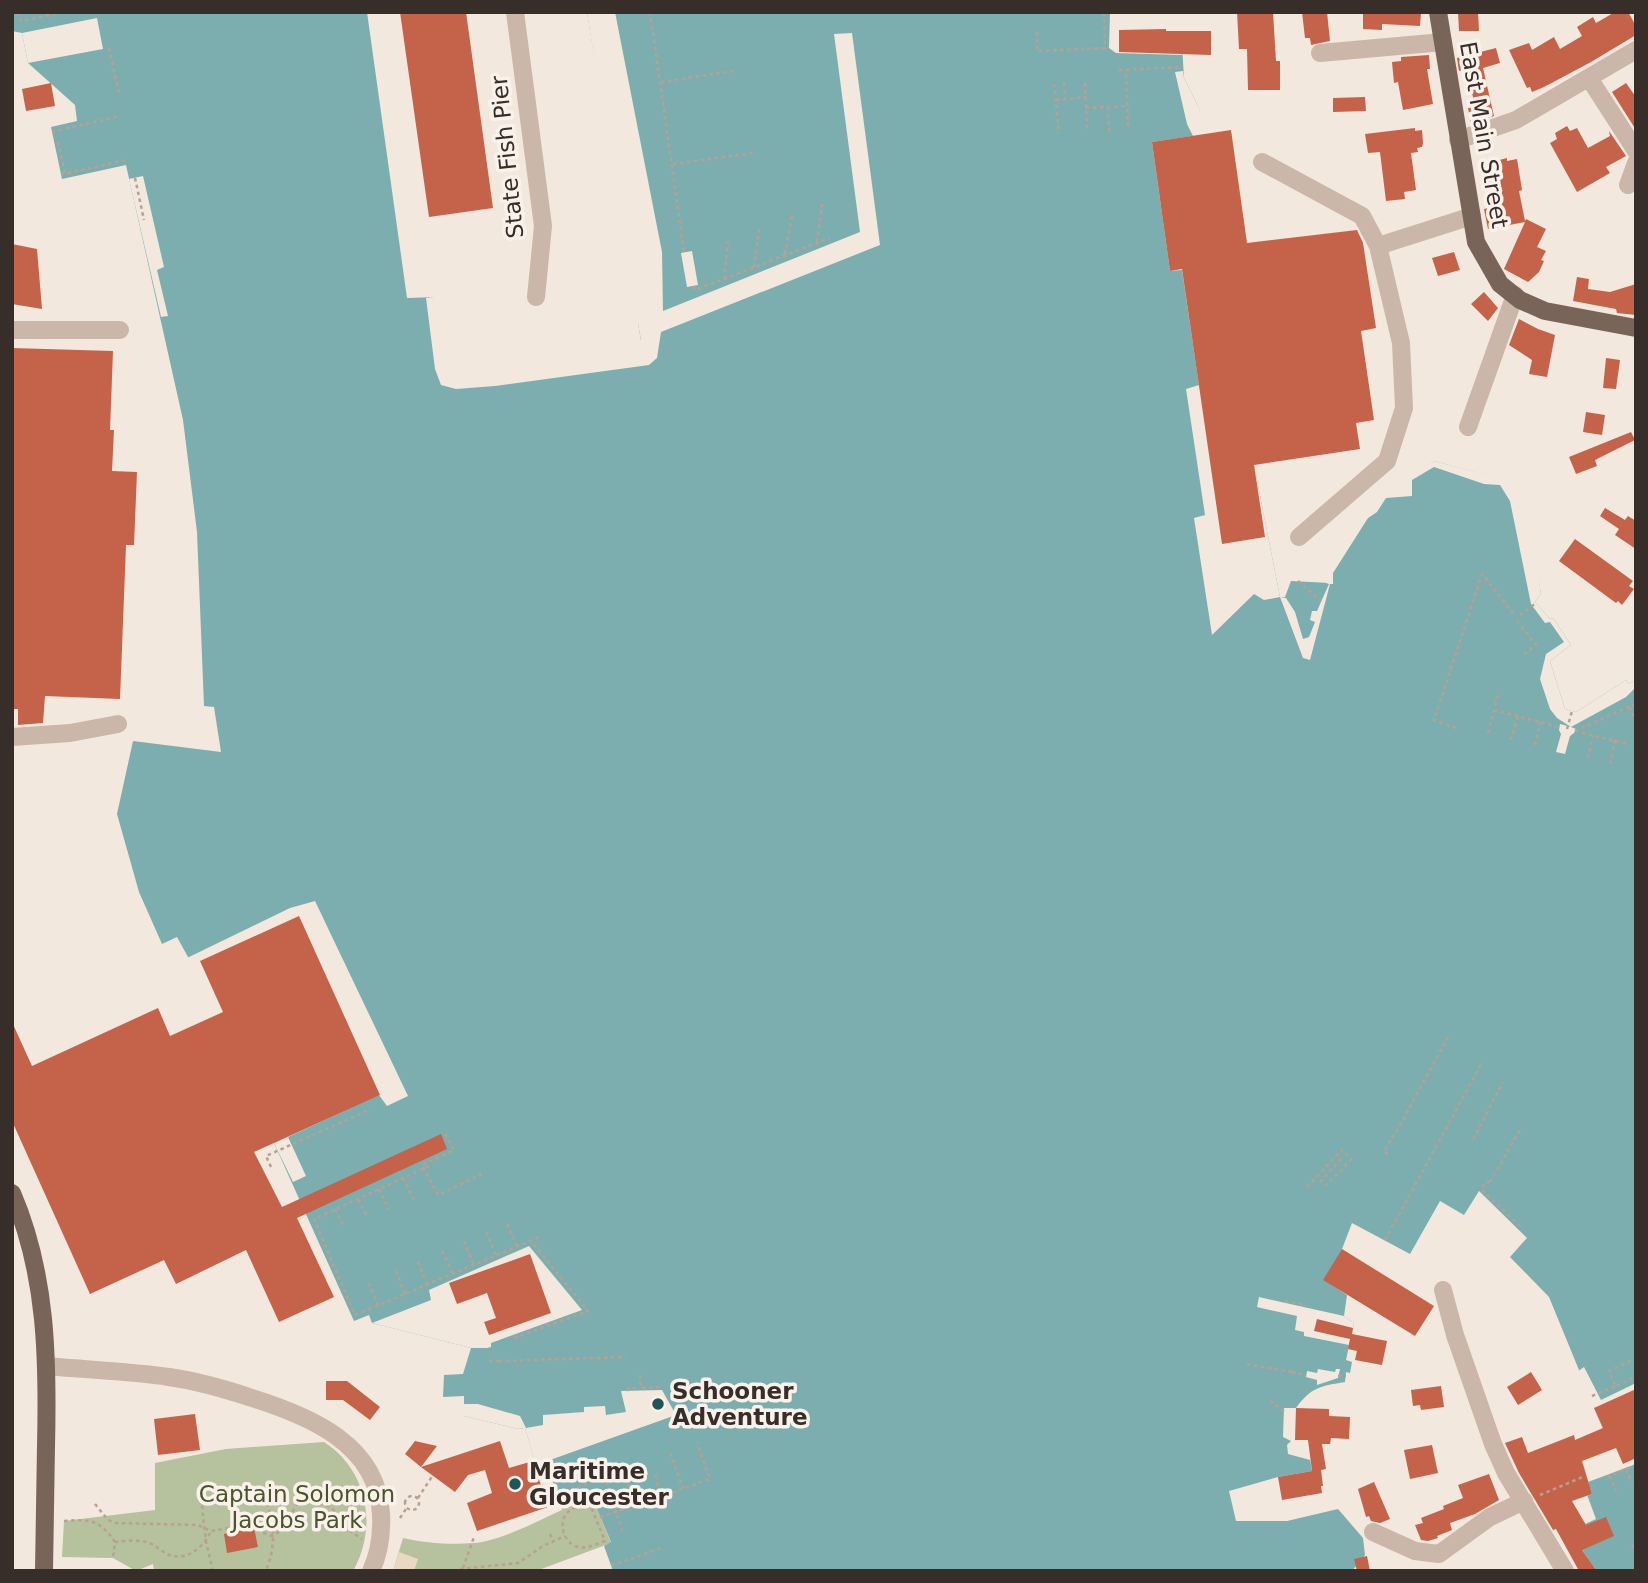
<svg xmlns="http://www.w3.org/2000/svg" width="1648" height="1583" font-family="'DejaVu Sans',sans-serif">
	<style>
		.green { fill: #b6c19d }
		.plaza { fill: #ead8c4 }
		.water { fill: #7caeaf }
		.pier { fill: #f2e8dd }
		.building { fill: #c46349 }
		.lines { fill: none; stroke-linecap: round; stroke-linejoin: round }
		.path { stroke: #b6a193; stroke-width: 2.5; stroke-dasharray: 3.5 3.5; stroke-linecap: butt }
		.minor { stroke: #cab7a9; stroke-width: 18 }
		.major { stroke: #79645a; stroke-width: 18 }
		.path-bridge { stroke: #b6a193; stroke-width: 2.5; stroke-dasharray: 3.5 3.5; stroke-linecap: butt }
		.poi-dot { fill: #1f5658; stroke: #faf2ea; stroke-width: 2.5 }
		.labels { text-anchor: middle; stroke-width: 7; stroke-linejoin: round; paint-order: stroke }
		.street-label { font-size: 23px; fill: #372d29; stroke: #faf2ea }
		.poi-label { font-size: 23px; font-weight: bold; fill: #372d29; stroke: #faf2ea; text-anchor: start }
		.park-label { font-size: 23px; fill: #48552d; stroke: #faf2ea }
	</style>
	<rect width="100%" height="100%" fill="#f2e8dd"/>
	<!-- green -->
	<path class="green" d="M324,1442C368,1470 378,1527 353,1571H154L153,1564L136,1571L113,1558L62,1557L64,1521L155,1510V1463L226,1449Z
		M590,1491L611,1543L536,1571H393L403,1538C424,1543 452,1545 474,1543C500,1541 538,1521 562,1510L560,1502Z"/>
	<!-- plaza -->
	<path class="plaza" d="M399,1552L418,1559L414,1571H393Z"/>
	<!-- water -->
	<path class="water" d="M12,12H367L407,298L439,297L453,374L642,347L587,12H1180L1184,78L1199,108L1254,465L1280,597H1285L1291,581L1330,583L1329,570L1384,496L1405,491L1409,479L1434,461L1501,479L1535,559L1541,594L1535,602L1550,619L1553,618L1571,645L1550,661L1565,709L1576,712L1626,680L1628,684L1636,680V1571H1597L1582,1550L1572,1530L1596,1519L1583,1484L1586,1471L1582,1461L1603,1429L1594,1408L1596,1402L1579,1370L1549,1297L1510,1257L1527,1238L1479,1191L1464,1215L1440,1201L1410,1254L1352,1223L1329,1283L1347,1295L1344,1316L1354,1323L1346,1360L1352,1362L1350,1373L1346,1372L1345,1382C1321,1386 1311,1387 1296,1408H1284L1283,1437L1291,1441L1287,1445L1288,1454L1310,1460L1312,1471L1278,1477L1229,1491L1236,1521H1287L1338,1509L1363,1538L1365,1555L1352,1571H613L604,1546L611,1542L590,1492L560,1502L548,1468L538,1471L525,1428L518,1429L464,1416V1396L443,1397L444,1375L463,1374L471,1348L372,1323L369,1315L354,1321L274,1143L287,1137L177,937L162,944L139,892L117,814L133,741L221,752L214,707L204,706L197,532L183,420L126,165L62,179L51,127L77,121L75,105L28,63L22,33L12,31Z"/>
	<!-- pier -->
	<path class="pier" d="M587,12H615L662,252L663,311L860,232L834,34L852,33L880,245L661,332L657,358L649,365L495,386L456,389L441,385L435,369L426,298L442,296L456,371L638,344L637,341L641,340L638,323L635,324Z
		M1110,12H1184L1182,55L1116,53L1109,48Z
		M97,18L103,49L28,63L22,33Z
		M1183,71L1184,78L1199,108L1206,134L1254,465L1280,597L1286,598L1295,612L1303,639L1309,637L1315,622L1310,620L1312,611H1317L1329,584L1326,583V569L1366,511L1373,508L1381,494L1403,488L1406,478L1434,461L1507,480L1519,496L1533,537L1541,594L1535,602L1550,619L1553,618L1571,645L1550,661L1565,709L1576,712L1626,680L1628,684L1636,680V687L1626,697L1571,727L1576,729L1574,733L1570,736L1565,754L1556,752L1561,734L1559,730L1560,724L1571,727L1557,718L1550,709L1540,679L1546,654L1564,642L1550,622L1545,623L1531,604L1510,501L1500,485L1484,484L1434,467L1412,480V496L1386,498L1377,512L1368,518L1333,573V584H1330L1310,660L1303,658L1280,597L1264,600L1254,594L1212,635L1194,518L1205,515L1186,389L1199,385L1182,270L1170,271L1152,142L1193,136L1187,124L1175,72Z
		M143,176L164,267L157,270L168,316L161,317L129,179Z
		M692,251L698,285L687,287L681,253Z
		M315,901L408,1096L387,1106L379,1095L288,1137L306,1176L293,1182L274,1143L287,1137L187,958L290,908Z
		M529,1246L582,1310L491,1343V1347L487,1348H471L372,1323L431,1300L429,1290Z
		M1259,1297L1344,1316L1354,1323L1349,1345L1304,1336V1332L1295,1330L1297,1316L1257,1307Z
		M1584,1367L1601,1400L1636,1383V1464L1588,1482L1592,1494L1587,1496L1583,1484L1586,1471L1582,1461L1603,1428L1594,1408L1595,1403L1587,1393L1577,1372Z
		M1318,1369L1335,1372L1336,1369H1340L1338,1378L1317,1385V1380L1306,1377L1307,1371L1317,1373Z
		M662,1390L676,1415L536,1465L525,1428L518,1429L464,1416V1404H478L520,1416L526,1428L543,1425V1415L584,1412V1407L605,1406L606,1415L626,1412L621,1391Z"/>
	<!-- building -->
	<path class="building" d="M400,12H466L493,208L429,217Z
		M1237,12H1273L1276,61H1280V90H1248L1247,49H1239Z
		M1302,12H1327L1330,41L1311,45L1310,38H1305Z
		M1363,12L1421,13L1420,26L1382,24V30L1363,29Z
		M1458,12H1478L1479,31H1459Z
		M1615,12H1628L1636,26V35L1591,62L1544,87L1532,92L1530,87L1527,88L1509,50L1529,43L1532,50L1554,37L1560,49L1582,36L1577,27L1593,17L1596,23Z
		M1166,29V31H1211V55L1119,52V30Z
		M1496,48L1500,63L1483,68L1494,116L1471,123L1468,108L1475,107L1467,69L1459,71L1457,58Z
		M1429,55L1430,69H1427L1433,104L1403,110L1398,82L1394,83L1392,62L1401,61V57Z
		M51,83L55,106L26,111L22,89Z
		M1626,83L1636,97V130L1612,92Z
		M1365,97L1366,111L1333,112V98Z
		M1567,126L1570,131L1577,128L1588,148L1610,136L1609,131L1626,156L1606,167L1610,173L1577,192L1550,143L1557,139L1555,133Z
		M1415,128V131L1422,130L1423,143L1422,147L1417,148L1418,152L1411,153L1416,190L1404,192L1405,199L1386,201L1380,152L1368,153L1365,134Z
		M1231,130L1247,243L1357,230L1363,243L1376,328L1361,331L1374,420L1356,423L1360,449L1254,465L1265,537L1222,544L1182,269L1170,271L1152,142Z
		M1507,158V161L1517,159L1522,190L1519,191L1525,221L1526,219L1546,229L1537,247L1546,251L1541,260L1544,261L1539,272L1528,282L1504,269L1525,222L1488,229L1484,209L1489,208L1490,203L1481,165Z
		M12,244L37,249L42,309L12,304Z
		M1454,252L1460,270L1438,276L1432,258Z
		M1577,277L1589,279L1588,289L1610,292L1636,284V315L1617,313L1616,309L1573,301Z
		M1484,292L1498,308L1488,321L1471,304Z
		M1519,319L1538,329L1555,335L1547,377L1529,374L1532,360L1509,345Z
		M12,348L113,351L110,430H114L112,471L137,472L134,545H126L120,699L45,696L43,723L18,725V709H12Z
		M1606,358L1620,360L1616,389L1603,388Z
		M1586,412L1605,415L1602,435L1583,432Z
		M1631,432L1635,440L1595,460L1597,466L1576,474L1569,457Z
		M1605,508L1625,520L1628,516L1636,521V549L1615,535L1619,529L1600,516Z
		M1575,539L1633,581L1629,586L1634,589L1622,605L1618,601L1616,603L1559,561Z
		M299,916L380,1095L254,1152L282,1207L441,1134L447,1149L297,1218L334,1297L279,1322L246,1250L176,1284L164,1260L90,1294L12,1121V1022L32,1066L158,1008L170,1036L223,1012L200,961Z
		M1342,1249L1434,1306L1415,1336L1323,1280Z
		M530,1254L551,1313L489,1335L484,1322L496,1318L487,1293L457,1304L449,1283Z
		M1317,1319L1353,1328L1352,1334L1387,1341L1382,1365L1355,1360L1357,1351L1348,1349L1350,1339L1314,1331Z
		M1531,1372L1542,1390L1518,1405L1507,1387Z
		M326,1381H347L380,1407L370,1420L343,1400H326Z
		M1441,1386L1444,1407L1421,1410L1420,1405L1413,1406L1411,1390Z
		M1636,1389V1458L1623,1464L1616,1448L1582,1461L1592,1494L1572,1501L1586,1525L1606,1517L1614,1536L1582,1550L1597,1571H1579L1556,1529L1553,1530L1519,1473L1505,1443L1522,1437L1528,1453L1574,1435L1575,1440L1603,1428L1594,1408Z
		M1296,1408L1329,1409V1416L1350,1417L1349,1439L1331,1438L1330,1444H1322L1326,1469L1321,1470L1323,1486H1321L1322,1493L1282,1500L1278,1477L1312,1471L1308,1440H1295Z
		M195,1414L200,1450L158,1455L154,1419Z
		M415,1441L437,1446L421,1467L405,1454Z
		M500,1441L509,1468L533,1461L548,1507L477,1531L467,1503L492,1493L485,1470L468,1475L455,1492L421,1467Z
		M1432,1445L1438,1473L1410,1479L1404,1450Z
		M1489,1474L1499,1500L1475,1514L1450,1523L1452,1530L1437,1536L1438,1538L1428,1541L1421,1540L1415,1525L1423,1523L1421,1518L1444,1509L1443,1506L1463,1498L1458,1485Z
		M1374,1482L1390,1519L1380,1523L1371,1521L1369,1516L1366,1517L1358,1489Z
		M254,1528L258,1547L227,1553L224,1534Z
		M1367,1556L1370,1571H1357L1354,1559Z"/>
	<g class="lines">
		<!-- path -->
		<path class="path" d="M17,12L21,21L65,12
			M650,12L684,252
			M1037,32V51L1105,48L1104,12
			M109,48L119,94
			M1119,70L1183,67
			M1126,74L1128,129
			M661,82L733,71
			M1064,83L1065,99
			M1085,83L1087,129
			M1054,84L1059,133
			M1056,100L1086,97
			M1108,107L1109,131
			M1086,108L1127,106
			M52,132L120,116
			M58,142L65,174L126,160
			M673,164L753,153
			M135,178L144,220
			M817,242L822,204
			M785,254L792,216
			M754,267L759,229
			M724,279L728,241
			M694,286L695,290L830,238
			M1298,581L1321,601
			M1520,615L1536,603
			M1517,621L1536,645L1523,655
			M1629,707L1636,721
			M1494,710L1559,727
			M1456,728L1434,720L1482,574L1513,613
			M1567,729L1572,711
			M1575,731L1635,704
			M1575,731L1627,744
			M1488,733L1498,695
			M1511,740L1518,716
			M1535,745L1540,722
			M1588,758L1593,735
			M1610,764L1615,740
			M1396,1132L1448,1037
			M445,1134L454,1150L422,1165L438,1195L486,1172
			M1473,1139L1503,1082
			M1388,1154L1384,1152L1396,1131
			M429,1166L314,1219L355,1315L542,1236
			M271,1167L266,1156L371,1109
			M403,1178L414,1200
			M1320,1182L1343,1157
			M1490,1182L1521,1128
			M1482,1185L1485,1186L1489,1181
			M1325,1186L1337,1174
			M1307,1187L1342,1150L1351,1159L1338,1174
			M379,1189L389,1210
			M1482,1190L1523,1229
			M358,1199L367,1217
			M335,1209L344,1227
			M507,1224L517,1246
			M486,1232L496,1255
			M1385,1240L1483,1061
			M464,1241L474,1265
			M442,1251L453,1274
			M418,1262L427,1285
			M396,1271L405,1294
			M369,1283L378,1306
			M1285,1301L1305,1305L1304,1307
			M514,1338L588,1311L532,1242
			M489,1361H500
			M499,1361L626,1357
			M1247,1364L1292,1372
			M1292,1372L1306,1375
			M640,1375L641,1388L662,1387
			M1338,1376H1346
			M1617,1386L1636,1376
			M629,1391L628,1389L640,1388
			M1592,1396L1616,1386L1609,1371L1635,1359
			M1270,1401L1284,1411
			M670,1453L683,1488
			M1626,1469L1632,1483
			M604,1475L623,1533
			M655,1475L661,1496
			M1610,1476L1616,1491
			M1607,1477L1636,1465
			M628,1484L636,1505
			M564,1492L604,1478
			M1540,1495L1585,1476
			M405 1503a7 7 0 1 1 14 0a7 7 0 1 1-14 0Z
			M418,1498L433,1475
			M589,1502L605,1541C596,1544 587,1549 578,1547C563,1543 557,1521 569,1511C574,1507 583,1505 589,1502Z
			M95,1504L108,1520L116,1523L198,1525L211,1531L254,1524L261,1532L272,1536C296,1524 288,1508 303,1498L331,1507L347,1529L362,1539
			M613,1513L710,1479L697,1443
			M400,1518L406,1509
			M64,1521C90,1519 99,1519 115,1542L113,1558
			M550,1534L553,1542
			M115,1542C126,1541 138,1539 149,1543C156,1545 161,1551 167,1554C186,1563 204,1547 211,1531
			M1632,1545L1636,1550
			M631,1559L661,1548
			M611,1565L631,1559
			M463,1568L474,1537
			M460,1569L518,1563L543,1546L565,1536
			M213,1571L206,1542L202,1507L207,1501H233L261,1493C275,1510 277,1552 265,1571"/>
		<!-- minor -->
		<path class="minor" d="M515,12L543,226L536,297
			M1320,53L1443,42
			M1589,78L1636,151
			M1458,140L1516,120L1636,50
			M1262,162L1362,216L1378,246L1472,216
			M1628,185L1636,163
			M12,330H120
			M1468,427L1515,295
			M1299,537L1387,461L1404,408L1401,343L1378,246
			M12,737L70,733L118,724
			M1443,1290L1455,1335L1493,1444L1506,1473L1565,1571
			M47,1366C88,1370 128,1371 169,1377C197,1381 225,1389 252,1398C309,1416 378,1444 381,1514C382,1534 380,1552 371,1571
			M1373,1532L1415,1551L1439,1554L1490,1517L1524,1501"/>
		<!-- major -->
		<path class="major" d="M1438,12L1476,242L1500,284L1520,300L1545,311L1636,328
			M12,1193C47,1274 48,1360 46,1447C45,1488 45,1529 44,1571"/>
		<!-- path-bridge -->
		<path class="path-bridge" d="M1087,49L1109,48
			M61,174L91,168
			M600,1517L657,1498"/>
	</g>
	<!-- markers -->
	<g class="poi-dot">
		<circle cx="658" cy="1404" r="7"/>
		<circle cx="515" cy="1484" r="7"/>
	</g>
	<g class="labels">
		<!-- street labels -->
		<g class="street-label">
			<text transform="translate(1484 135) rotate(80)" y="8">East Main Street</text>
			<text transform="translate(507 157) rotate(-96)" y="8">State Fish Pier</text>
		</g>
		<!-- poi labels -->
		<g class="poi-label">
			<text x="672" y="1399">Schooner<tspan x="672" dy="26">Adventure</tspan></text>
			<text x="529" y="1479">Maritime<tspan x="529" dy="26">Gloucester</tspan></text>
		</g>
		<!-- park labels -->
		<g class="park-label">
			<text x="297" y="1502">Captain Solomon<tspan x="297" dy="26">Jacobs Park</tspan></text>
		</g>
	</g>
	<!-- border -->
	<rect width="1648" height="1583" fill="none" stroke="#372d29" stroke-width="28"/>
</svg>
